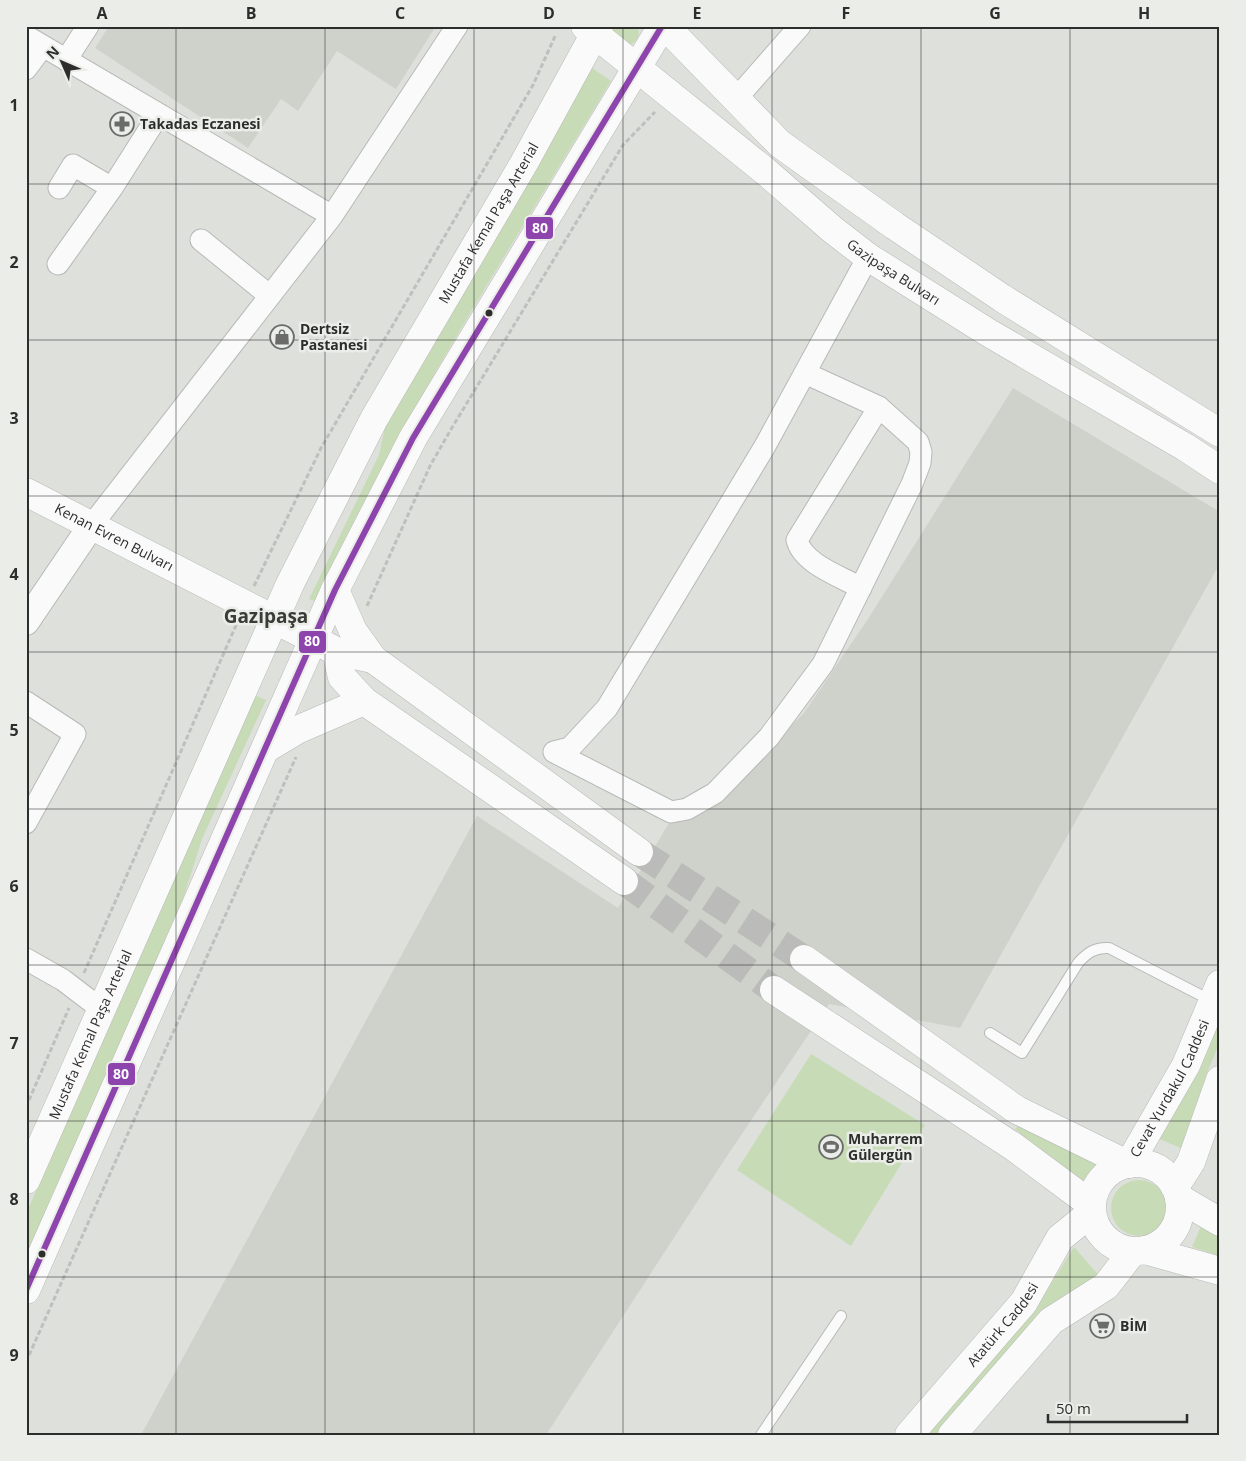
<svg xmlns="http://www.w3.org/2000/svg" width="1246" height="1461" font-family="'Open Sans',sans-serif">
	<style>
		.built { fill: #ced2cb }
		.green { fill: #c7dcb6 }
		.lines { fill: none; stroke-linecap: round; stroke-linejoin: round }
		.secondary-tunnel { stroke: #bbbcb9; stroke-width: 28; stroke-dasharray: 28 14; stroke-linecap: butt }
		.service-casing { stroke: #b8b9b7; stroke-width: 12 }
		.minor-casing { stroke: #b8b9b7; stroke-width: 23 }
		.tertiary-casing { stroke: #b8b9b7; stroke-width: 28 }
		.secondary-casing { stroke: #b8b9b7; stroke-width: 29 }
		.path { stroke: #bfbfbe; stroke-width: 3; stroke-dasharray: 5 2.5; stroke-linecap: butt }
		.service { stroke: #fafafa; stroke-width: 10 }
		.minor { stroke: #fafafa; stroke-width: 21 }
		.tertiary { stroke: #fafafa; stroke-width: 26 }
		.secondary { stroke: #fafafa; stroke-width: 28 }
		.bus-1-casing { stroke: #ebeee8; stroke-width: 10 }
		.bus-1 { stroke: #8e44ad; stroke-width: 6 }
		.grid { fill: none; stroke: #2d2e2c; stroke-width: 1; stroke-opacity: 0.55 }
		.bus-dot { fill: #2d2e2c; stroke: #ebeee8; stroke-width: 2 }
		.labels { text-anchor: middle; stroke-width: 5; stroke-linejoin: round; paint-order: stroke }
		.poi-label { font-size: 14px; font-weight: bold; fill: #2d2e2c; stroke: #ebeee8; text-anchor: start }
		.street-label { font-size: 14px; fill: #2d2e2c; stroke: #ebeee8 }
		.district-label { font-size: 19px; font-weight: bold; fill: #393c37; stroke: #ebeee8 }
		.line-badge { stroke: #ebeee8; stroke-width: 2 }
		.badge-label { font-size: 14px; text-anchor: middle; font-weight: bold; fill: #fff }
		.neatline { fill: none; stroke: #2d2e2c; stroke-width: 2 }
		.grid-label { font-size: 16px; text-anchor: middle; font-weight: bold; fill: #2d2e2c }
	</style>
	<rect width="100%" height="100%" fill="#dee0dc"/>
	<!-- built -->
	<path class="built" d="M109,26H436L396,89L337,51L298,111L281,99L248,148L95,48Z
		M1013,388L1220,512V563L960,1028L829,1004L723,1162L546,1435H141L477,816L618,908L669,823L709,809L804,713L868,619Z"/>
	<!-- green -->
	<path class="green" d="M614,26H637C641,35 638,41 630,45L612,32Z
		M592,68L611,81C508,252 399,420 315,601L309,599L379,455L386,423L515,207Z
		M254,695L266,700L202,839L178,915L26,1258V1214Z
		M1220,1017V1041L1206,1076L1183,1149L1157,1138L1197,1075Z
		M811,1054L925,1125L851,1246L737,1170Z
		M1019,1125L1098,1162L1080,1186L1015,1129Z
		M1111 1208a28 28 0 1 1 56 0a28 28 0 1 1-56 0Z
		M1202,1224L1220,1235V1256L1192,1247Z
		M1074,1247L1102,1279L1043,1315L938,1435H925L1036,1308Z"/>
	<g class="lines">
		<!-- secondary-tunnel -->
		<path class="secondary-tunnel" d="M639,852L804,959
			M624,881L774,990"/>
		<!-- service casing -->
		<g class="service-casing">
			<path id="service" d="M990,1033L1022,1053L1078,963C1087,953 1095,947 1109,948L1212,1001
				M761,1435L841,1316"/>
		</g>
		<!-- minor casing -->
		<g class="minor-casing">
			<path id="minor" d="M26,36L332,216
				M66,60L88,26
				M26,69L43,46
				M735,100L800,26
				M59,188L73,165L112,188
				M201,240L270,296
				M58,264L112,188L159,114
				M91,526L332,216L457,26
				M861,588C840,576 803,564 797,540L879,407
				M26,702L75,734L26,823
				M554,752L671,812L687,809L715,793L769,737L823,664L912,484L920,463L921,452L918,442L879,407L805,373
				M554,752L570,748L607,708L765,446L868,257
				M26,959L63,980L101,1009"/>
		</g>
		<!-- tertiary casing -->
		<g class="tertiary-casing">
			<path id="tertiary" d="M26,622L91,526"/>
		</g>
		<!-- secondary casing -->
		<g class="secondary-casing">
			<g id="secondary">
				<path id="s1" d="M585,26L765,171L833,230L868,257L989,333L1185,447L1220,470"/>
				<path d="M665,26L780,144L895,226L1002,298L1220,433"/>
				<path id="s2" d="M26,492L336,651L373,659L639,852"/>
				<path d="M335,590L353,631L373,659"/>
				<path d="M336,651L342,677L364,701L624,881"/>
				<path d="M267,748L297,730L364,701"/>
				<path d="M804,959L1017,1110L1127,1164"/>
				<path d="M774,990L1014,1147L1092,1205"/>
				<circle cx="1136" cy="1207" r="44"/>
				<path id="s3" d="M1129,1164L1186,1065L1220,984"/>
				<path id="s4" d="M26,1180L290,584L374,419L524,163L599,26"/>
				<path d="M1175,1187L1191,1162L1220,1080"/>
				<path d="M1179,1198L1220,1222"/>
				<path d="M1145,1250L1220,1271"/>
				<path d="M26,1290L335,590L413,438L662,26"/>
				<path id="s5" d="M909,1435L1024,1302L1060,1238L1092,1212"/>
				<path d="M952,1435L1051,1321L1106,1286L1133,1251"/>
			</g>
		</g>
		<!-- path -->
		<path class="path" d="M709,27V26
			M254,586L321,448L533,85L556,34
			M367,606L430,466L450,431L623,145L655,112
			M84,973L237,623
			M26,1107L69,1008
			M26,1362L296,757"/>
		<!-- service -->
		<use href="#service" class="service"/>
		<!-- minor -->
		<use href="#minor" class="minor"/>
		<!-- tertiary -->
		<use href="#tertiary" class="tertiary"/>
		<!-- secondary -->
		<use href="#secondary" class="secondary"/>
		<!-- bus-1 casing -->
		<g class="bus-1-casing">
			<path id="bus-1" d="M26,1290L335,590L413,438L662,26"/>
		</g>
		<!-- bus-1 -->
		<use href="#bus-1" class="bus-1"/>
	</g>
	<!-- grid -->
	<path class="grid" d="M176,26V1435M325,26V1435M474,26V1435M623,26V1435M772,26V1435M921,26V1435M1070,26V1435M26,184H1220M26,340H1220M26,496H1220M26,652H1220M26,809H1220M26,965H1220M26,1121H1220M26,1277H1220"/>
	<!-- icons -->
	<defs>
		<g id="pharmacy-ring" transform="scale(1.25)"><circle r="9.5" fill="#ebeee8" stroke="#6b6c6a" stroke-width="1.5"/><path d="M-2-6h4v4h4v4h-4v4h-4v-4h-4v-4h4Z" fill="#6b6c6a"/></g>
		<g id="shop-ring" transform="scale(1.25)"><circle r="9.5" fill="#ebeee8" stroke="#6b6c6a" stroke-width="1.5"/><path d="M-5-2.5h2.3a2.7 3.5 0 0 1 5.4 0H5L5.5 6h-11ZM-1.5-2.5h3a1.5 2.3 0 0 0-3 0Z" fill="#6b6c6a"/></g>
		<g id="stadium-ring" transform="scale(1.25)"><circle r="9.5" fill="#ebeee8" stroke="#6b6c6a" stroke-width="1.5"/><path d="M0-5a6.5 5 0 1 0 0 10a6.5 5 0 1 0 0-10ZM-3.5-1.8h7v3.6h-7Z" fill="#6b6c6a"/></g>
		<g id="supermarket-ring" transform="scale(1.25)"><circle r="9.5" fill="#ebeee8" stroke="#6b6c6a" stroke-width="1.5"/><path d="M-6-5.5h2.5l.6 2H6L4.5 2H-2.5L-4.4-4H-6ZM-1.5 3.2a1.3 1.3 0 1 0 .1 0ZM3 3.2a1.3 1.3 0 1 0 .1 0Z" fill="#6b6c6a"/></g>
	</defs>
	<g fill-rule="evenodd">
		<use href="#pharmacy-ring" x="122" y="124"/>
		<use href="#shop-ring" x="282" y="337"/>
		<use href="#stadium-ring" x="831" y="1147"/>
		<use href="#supermarket-ring" x="1102" y="1326"/>
	</g>
	<!-- markers -->
	<g class="bus-dot">
		<circle cx="489" cy="313" r="4.5"/>
		<circle cx="42" cy="1254" r="4.5"/>
	</g>
	<g class="labels">
		<!-- poi labels -->
		<g class="poi-label">
			<text x="140" y="129">Takadas Eczanesi</text>
			<text x="300" y="334">Dertsiz<tspan x="300" dy="16">Pastanesi</tspan></text>
			<text x="848" y="1144">Muharrem<tspan x="848" dy="16">Gülergün</tspan></text>
			<text x="1120" y="1331">BİM</text>
		</g>
		<!-- street labels -->
		<g class="street-label">
			<text dy="5" stroke="none"><textPath href="#s4" startOffset="1064">Mustafa Kemal Paşa Arterial</textPath></text>
			<text dy="5" stroke="none"><textPath href="#s1" startOffset="395">Gazipaşa Bulvarı</textPath></text>
			<text dy="5" stroke="none"><textPath href="#s2" startOffset="99">Kenan Evren Bulvarı</textPath></text>
			<text dy="5" stroke="none"><textPath href="#s4" startOffset="159">Mustafa Kemal Paşa Arterial</textPath></text>
			<text dy="5" stroke="none"><textPath href="#s3" startOffset="86">Cevat Yurdakul Caddesi</textPath></text>
			<text dy="5" stroke="none"><textPath href="#s5" startOffset="145">Atatürk Caddesi</textPath></text>
		</g>
		<!-- district labels -->
		<g class="district-label">
			<text x="266" y="623">Gazipaşa</text>
		</g>
	</g>
	<g class="line-badge">
		<rect x="525" y="216" width="29" height="24" rx="5" fill="#8e44ad"/>
		<rect x="298" y="630" width="29" height="24" rx="5" fill="#8e44ad"/>
		<rect x="107" y="1062" width="29" height="24" rx="5" fill="#8e44ad"/>
	</g>
	<g class="badge-label">
		<text x="540" y="233">80</text>
		<text x="312" y="646">80</text>
		<text x="121" y="1079">80</text>
	</g>
	<!-- border -->
	<rect width="1246" height="1461" fill="none" stroke="#ebeee8" stroke-width="55"/>
	<!-- north arrow -->
	<g transform="translate(62 62) rotate(315)" stroke="#ebeee8" stroke-width="4" paint-order="stroke">
	<path d="M0-4L9 19L0 12L-9 19Z" fill="#2d2e2c"/>
	<text y="-8" font-size="14" font-weight="bold" text-anchor="middle" fill="#2d2e2c">N</text>
	</g>
	<!-- scale -->
	<path d="M1048 1414v8h139v-8" fill="none" stroke="#2d2e2c" stroke-width="2.5"/>
	<text x="1056" y="1414" font-size="15" fill="#2d2e2c" stroke="#ebeee8" stroke-width="4" paint-order="stroke">50 m</text>
	<rect x="28" y="28" width="1190" height="1406" class="neatline"/>
	<g class="grid-label">
		<text x="102" y="19">A</text>
		<text x="251" y="19">B</text>
		<text x="400" y="19">C</text>
		<text x="549" y="19">D</text>
		<text x="697" y="19">E</text>
		<text x="846" y="19">F</text>
		<text x="995" y="19">G</text>
		<text x="1144" y="19">H</text>
		<text x="14" y="111">1</text>
		<text x="14" y="268">2</text>
		<text x="14" y="424">3</text>
		<text x="14" y="580">4</text>
		<text x="14" y="736">5</text>
		<text x="14" y="892">6</text>
		<text x="14" y="1049">7</text>
		<text x="14" y="1205">8</text>
		<text x="14" y="1361">9</text>
	</g>
</svg>
